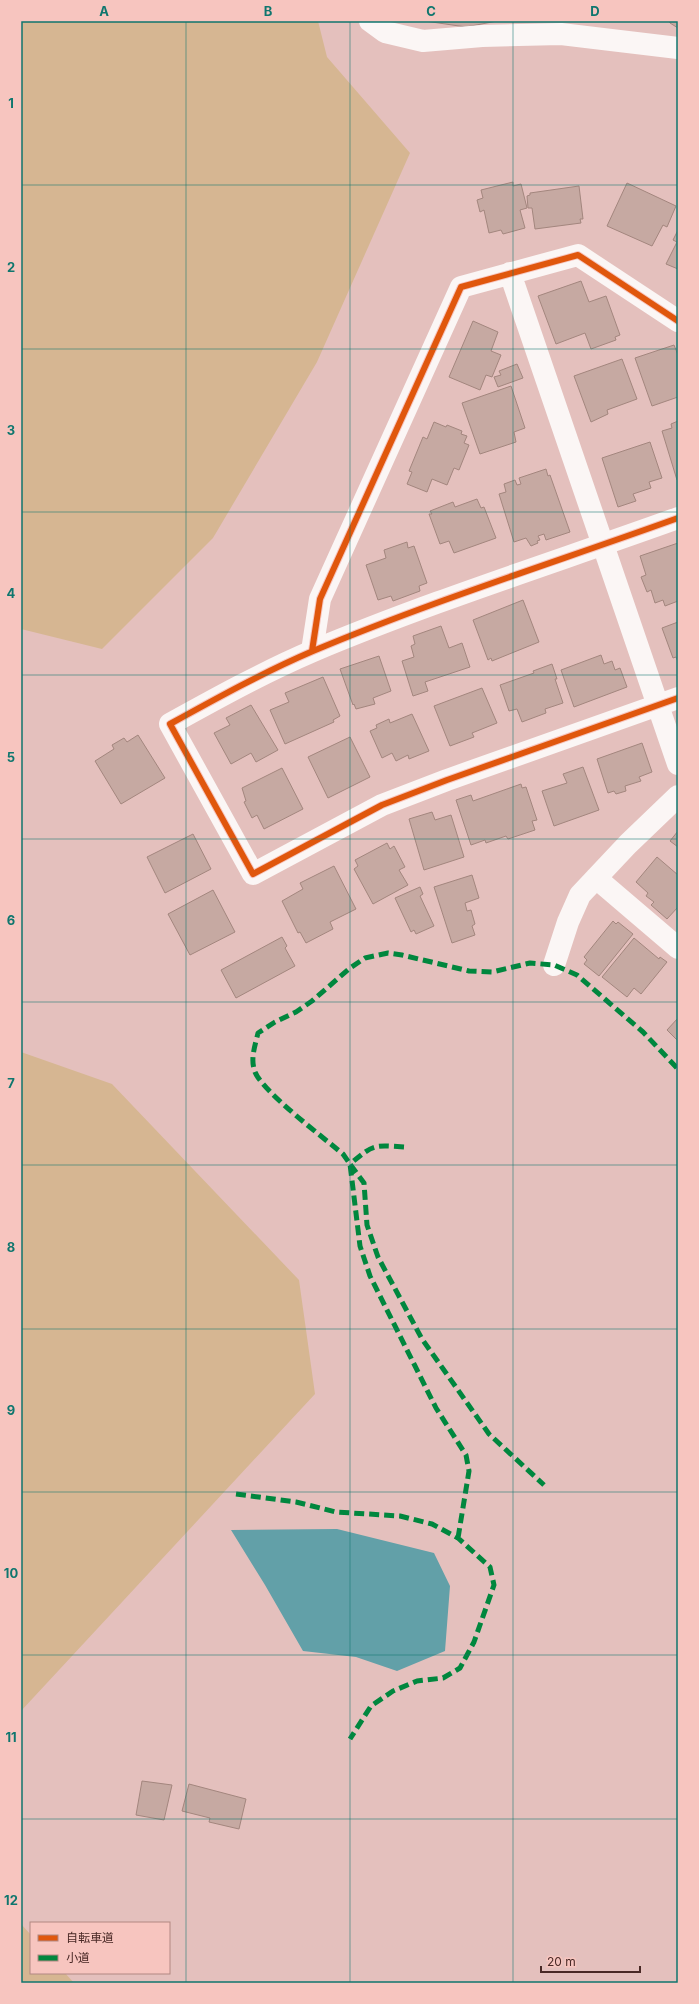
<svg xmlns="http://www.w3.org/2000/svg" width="699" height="2004" font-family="Inter,'Noto Sans JP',sans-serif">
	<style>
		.green { fill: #d6b692 }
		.water { fill: #62a0a8 }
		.building { fill: #c6a9a2; stroke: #a3867e }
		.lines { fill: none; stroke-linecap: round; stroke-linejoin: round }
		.minor { stroke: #fbf6f5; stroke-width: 22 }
		.quiet { stroke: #00873e; stroke-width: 5; stroke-dasharray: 10 5; stroke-linecap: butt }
		.cycleway-casing { stroke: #f7c5bf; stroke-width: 8 }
		.cycleway { stroke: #e0570d; stroke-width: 6 }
		.grid { fill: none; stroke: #0f766e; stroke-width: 1; stroke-opacity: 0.55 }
		.neatline { fill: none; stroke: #0f766e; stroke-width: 1.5 }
		.grid-label { font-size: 13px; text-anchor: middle; font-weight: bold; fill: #0f766e }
	</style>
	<rect width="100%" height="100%" fill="#e4c0bd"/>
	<!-- green -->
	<path class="green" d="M21,21H318L327,57L410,153L317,362L213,538L102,649L21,629Z
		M21,1052L112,1084L299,1280L315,1394L21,1711Z
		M21,1924L31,1935V1973H65L74,1983H21Z"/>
	<!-- water -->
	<path class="water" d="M337,1529L434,1553L450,1586L445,1651L397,1671L356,1657L303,1651L265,1585L231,1530Z"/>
	<!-- building -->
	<path class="building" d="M425,21H497L466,27Z
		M669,21H678V28L670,23Z
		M513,182V186L521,184L527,208L520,210L525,228L503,234L501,230L489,233L484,210L480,212L477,200L483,198L481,190Z
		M627,183L676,206L667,227L663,225L652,246L607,226Z
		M579,186L583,219H580L581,223L535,229L532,208H528L527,196L530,195V193Z
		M678,230V269L666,264L677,242L673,240Z
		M581,281L589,302L606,296L620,335L615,337L616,340L591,349L585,333L556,344L538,296Z
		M473,321L498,332L491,351L501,355L492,377L486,375L480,390L449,377Z
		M674,345L678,355V397L652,406L635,358Z
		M622,359L637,399L607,410L608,414L591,422L574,376Z
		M517,364L523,378L498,387L494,377L501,375L499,371Z
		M511,386L525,428L514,432L516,442L480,454L462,403Z
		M678,421V480H677L662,431L672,428L671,424Z
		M434,422L446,427L447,425L462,431L461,434L467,436L464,443L469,445L459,470L454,468L447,485L432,479L427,492L407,484L412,472L409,471L423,437L427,439Z
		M650,442L662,478L649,482L651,488L633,494L636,501L618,507L602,458Z
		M546,469L548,476L550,475L570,532L546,540L544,534L538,536L540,540L537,541L538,543L531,546L526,538L514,542L499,494L506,492L504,484L515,480L517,485L521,484L519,478Z
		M477,499L481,508L484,507L496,538L454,553L449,541L440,544L429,514H432L430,511L453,502L455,507Z
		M407,542L408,548L414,546L427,583L419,586L420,591L393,601L391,596L378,600L366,565L386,558L384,550Z
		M678,543V601L665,606L663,600L655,603L651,590L647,592L641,577L646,575L640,556Z
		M523,600L539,642L492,661L491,658L488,660L473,620Z
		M678,622V662L676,657L673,658L662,628Z
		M441,626L449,648L462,643L470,667L425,682L428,691L413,696L402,661L414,657L411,646L415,644L413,636Z
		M601,655L604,664L612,661L615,670L620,668L627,687L574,707L561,670Z
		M379,656L391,691L373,698L375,704L356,709L354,704L353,705L340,669Z
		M552,664L557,679H555L563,703L545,709L546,713L522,722L517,709L509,711L500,685L534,673L533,671Z
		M323,677L340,716L333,720L334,722L285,744L270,710L289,702L285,693Z
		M482,688L497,723L472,733L474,737L450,746L434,706Z
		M251,705L278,750L256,762L251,753L231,764L214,733L230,725L226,718Z
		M412,714L429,751L409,759L408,755L396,761L392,753L382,758L370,731L377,728L376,725L389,719L390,723Z
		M138,735L165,778L121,804L95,761L114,749L112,745L124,738L127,742Z
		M350,737L370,777L328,798L308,757Z
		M642,743L652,772L639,777L641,781L625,786L626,791L616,794L614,791L608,793L597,759Z
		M583,767L599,810L554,826L542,791L567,783L563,774Z
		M282,768L303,809L264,829L257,815L252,818L244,802L246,801L242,788Z
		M521,784L522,788L526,787L537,820L532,821L535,830L508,839L506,836L486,843L485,840L471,845L456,800L471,795L473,801Z
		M432,812L435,820L451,815L464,857L424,870L409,819Z
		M678,831V847L670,841Z
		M193,834L211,869L165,893L147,857Z
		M387,843L390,849L394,846L405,867L399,870L408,885L373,904L354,869L358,866L355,860Z
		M657,857L678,875V907L667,919L651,905L654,902L646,896L648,893L636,882Z
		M334,866L356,909L330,922L333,929L306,943L300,932L298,933L282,901L303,889L300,883Z
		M472,875L479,898L465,903L467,911L471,910L475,924L472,926L475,935L452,943L434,887Z
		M420,887L423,894L420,896L434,926L416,934L414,930L411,932L395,898Z
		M213,890L235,932L190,955L168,914Z
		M613,921L616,924L618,922L633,934L599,976L584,964L587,960L584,957Z
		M282,937L287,946L285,948L295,966L236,998L221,970Z
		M634,938L659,959L660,957L667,962L641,994L634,988L627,997L602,977Z
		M678,1018V1041L667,1030Z
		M142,1781L172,1785L164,1820L136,1815Z
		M189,1784L246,1799L239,1829L209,1822L210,1818L182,1811Z"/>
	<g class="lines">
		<!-- minor -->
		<path class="minor" d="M370,21L385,32L423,41L482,36L561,34L678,48
			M510,273L678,764
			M678,518C556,562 432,601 313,651C264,672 217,698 170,724L253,874L382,805L447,780L678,698
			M312,651L320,599L461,287L578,255L678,321
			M596,878L678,948
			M554,965L568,922L580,895L628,844L678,796"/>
		<!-- quiet -->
		<path class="quiet" d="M404,1147C373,1145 374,1144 350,1164L364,1183L367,1225L378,1257L422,1339L489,1434L544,1485
			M236,1494L296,1502L336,1512L400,1516L432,1524L458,1538L490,1567L494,1585L474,1642L460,1668L443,1678L417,1681L393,1691L371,1706L350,1739
			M458,1538L469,1471L466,1455L436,1408L370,1276L360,1246L350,1164L343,1154C324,1138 263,1092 255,1072C250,1059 255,1046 258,1033L275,1022L296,1012L312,1001L350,968L365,958L388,953L402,955L469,971L492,972L530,963L554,965L577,975L643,1032L678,1069"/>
		<!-- cycleway casing -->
		<g class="cycleway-casing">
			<path id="cycleway" d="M678,518C556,562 432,601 313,651C264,672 217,698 170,724L253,874L382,805L447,780L678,698
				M312,651L320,599L461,287L578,255L678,321"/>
		</g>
		<!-- cycleway -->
		<use href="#cycleway" class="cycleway"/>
	</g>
	<!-- grid -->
	<path class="grid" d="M186,21V1983M350,21V1983M513,21V1983M21,185H678M21,349H678M21,512H678M21,675H678M21,839H678M21,1002H678M21,1165H678M21,1329H678M21,1492H678M21,1655H678M21,1819H678"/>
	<!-- border -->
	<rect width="699" height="2004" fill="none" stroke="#f7c5bf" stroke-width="44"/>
	<!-- legend -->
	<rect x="30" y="1922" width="140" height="52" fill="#f7c5bf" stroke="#b18782"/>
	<rect x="38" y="1935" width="20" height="6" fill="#e0570d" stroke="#b18782"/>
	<text x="66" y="1942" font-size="12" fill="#492926">自転車道</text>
	<rect x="38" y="1955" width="20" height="6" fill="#00873e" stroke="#b18782"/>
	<text x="66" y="1962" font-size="12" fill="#492926">小道</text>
	<!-- scale -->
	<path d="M541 1966v6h99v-6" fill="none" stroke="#492926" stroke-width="2"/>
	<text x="547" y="1966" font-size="12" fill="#492926" stroke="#f7c5bf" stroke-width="3" paint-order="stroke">20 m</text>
	<rect x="22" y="22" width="655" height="1960" class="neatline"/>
	<g class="grid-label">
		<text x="104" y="16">A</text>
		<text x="268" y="16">B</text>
		<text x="431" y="16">C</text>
		<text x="595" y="16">D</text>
		<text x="11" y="108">1</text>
		<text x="11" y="272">2</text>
		<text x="11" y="435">3</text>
		<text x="11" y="598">4</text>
		<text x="11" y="762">5</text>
		<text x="11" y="925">6</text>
		<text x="11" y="1088">7</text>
		<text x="11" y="1252">8</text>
		<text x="11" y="1415">9</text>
		<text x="11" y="1578">10</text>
		<text x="11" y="1742">11</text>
		<text x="11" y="1905">12</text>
	</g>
</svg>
